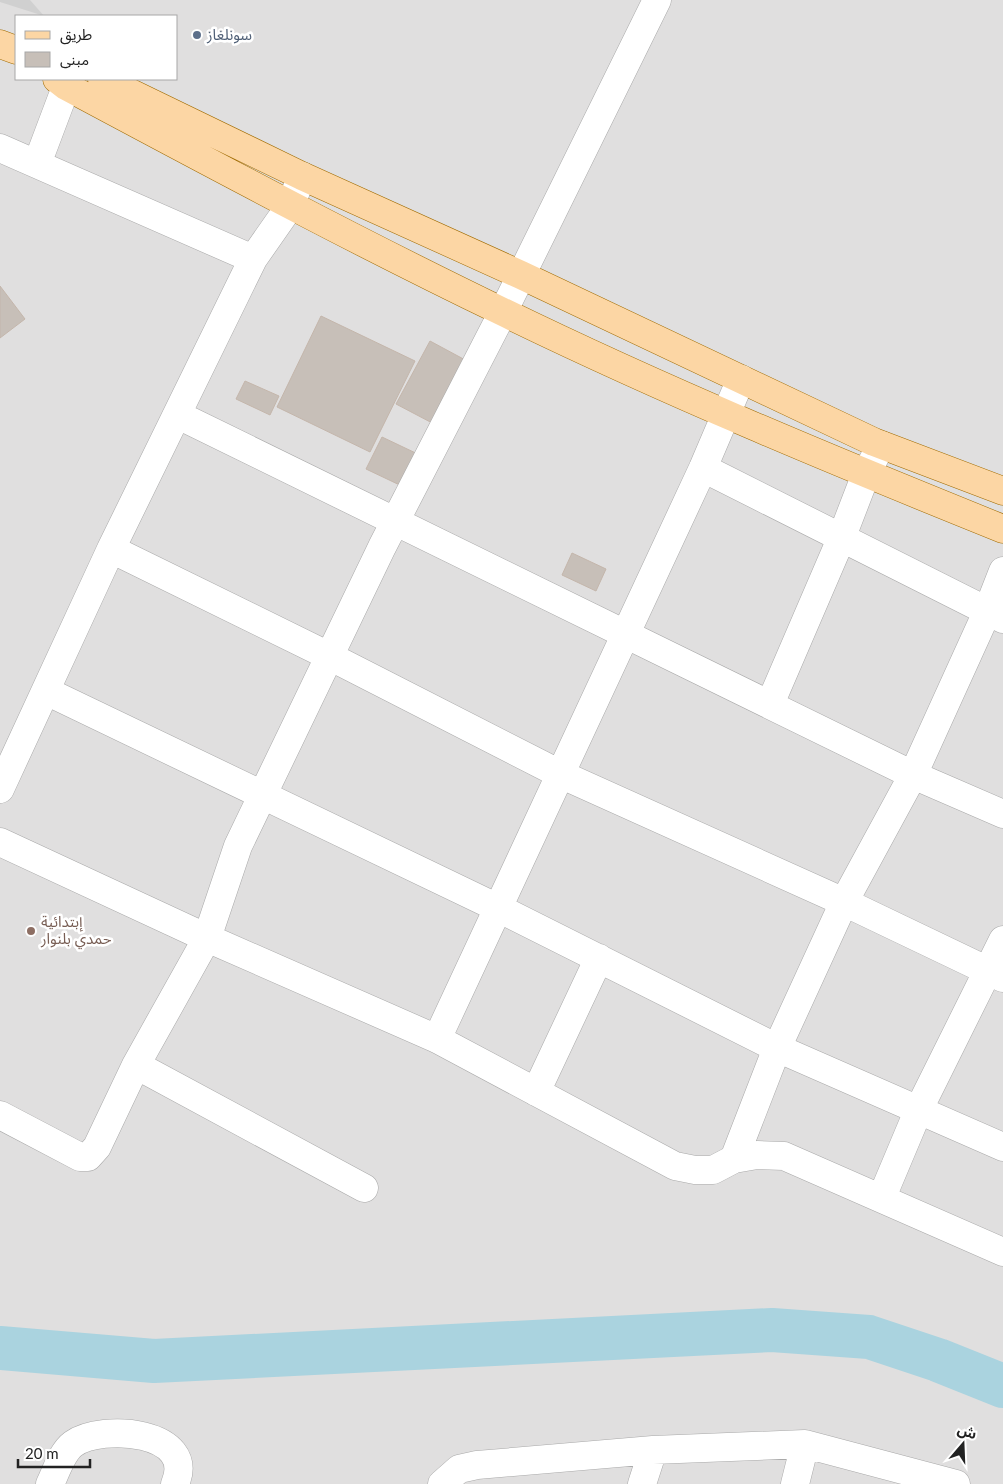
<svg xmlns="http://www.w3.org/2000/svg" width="1003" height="1484" font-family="Lato,'Noto Sans Arabic',sans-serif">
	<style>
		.residential { fill: #e0dfdf; fill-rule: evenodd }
		.religious { fill: #d0d0d0 }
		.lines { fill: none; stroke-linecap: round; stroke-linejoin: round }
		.river { stroke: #aad3df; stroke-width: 44 }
		.building { fill: #c7bfb8; stroke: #c4b6ab }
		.minor-casing { stroke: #a9a9a9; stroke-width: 29 }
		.major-casing { stroke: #a06b00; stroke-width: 29 }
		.minor { stroke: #fff; stroke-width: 28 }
		.major { stroke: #fcd6a4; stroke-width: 28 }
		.service-dot { fill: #5c6f8a; stroke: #fff; stroke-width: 2 }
		.education-dot { fill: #8d6e63; stroke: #fff; stroke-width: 2 }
		.labels { text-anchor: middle; stroke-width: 5; stroke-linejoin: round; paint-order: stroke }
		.service-label { font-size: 15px; fill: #4e5e75; stroke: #fff; text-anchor: start }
		.education-label { font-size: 15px; fill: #785e54; stroke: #fff; text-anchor: start }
	</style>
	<rect width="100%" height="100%" fill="#f2efe9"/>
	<!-- residential -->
	<path class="residential" d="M0,0H1003V1484H0ZM16,16H176V79H16Z"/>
	<!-- religious -->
	<path class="religious" d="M0,0H30L44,16L0,2Z"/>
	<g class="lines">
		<!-- river -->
		<path class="river" d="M0,1348L154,1361L772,1330L869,1337L938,1360L1003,1386"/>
	</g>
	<!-- building -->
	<path class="building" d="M0,286L25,319L0,338Z
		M321,316L415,361L370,452L277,407Z
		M430,341L469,362L436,425L396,404Z
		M245,381L279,396L270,415L236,399Z
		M382,437L424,457L406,488L366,469Z
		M572,553L606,569L596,591L562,575Z"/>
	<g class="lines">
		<!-- minor casing -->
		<g class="minor-casing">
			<path id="minor" d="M0,148L253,259
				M37,164L69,79
				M178,415L913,775L1003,814
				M703,468L1003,619
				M111,549L329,656L560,774L844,902L1003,978
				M46,691L498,908L777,1048L1003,1147
				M770,704L841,539L866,474L881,445
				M0,789L111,549L253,259L290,206L302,176
				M0,842L207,938L437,1039L675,1166L695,1170H713L734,1159L757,1155L784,1156L1003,1252
				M437,1039L703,468L741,379
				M136,1065L364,1188
				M536,1092L599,958
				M0,1115L80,1157H88L97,1147L136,1065L207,938L238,846L382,547L503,312L657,0
				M734,1159L777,1048L844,902L913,775L987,612L1003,571
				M882,1197L919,1109L1003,940
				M50,1484C56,1472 62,1452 73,1444C102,1423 198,1431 175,1484
				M442,1484L459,1469L477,1465L653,1450L805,1444L956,1484
				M642,1484L653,1450
				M795,1484L805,1444"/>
		</g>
		<!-- major casing -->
		<g class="major-casing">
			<path id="major" d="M0,44L16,50
				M57,79L66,86C210,163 354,240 501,311C665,391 834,461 1003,529
				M102,79L302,176L521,275L874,442L1003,491"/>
		</g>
		<!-- minor -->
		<use href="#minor" class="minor"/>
		<!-- major -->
		<use href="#major" class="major"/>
	</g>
	<!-- markers -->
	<circle class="service-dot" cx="197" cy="35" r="5"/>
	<circle class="education-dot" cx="31" cy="931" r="5"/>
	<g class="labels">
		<!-- service labels -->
		<g class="service-label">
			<text x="207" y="40">سونلغاز</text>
		</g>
		<!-- education labels -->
		<g class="education-label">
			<text x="41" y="927">إبتدائية<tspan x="41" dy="17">حمدي بلنوار</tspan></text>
		</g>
	</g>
	<!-- legend -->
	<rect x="15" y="15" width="162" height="65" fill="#ffffff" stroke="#a7a7a7"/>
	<rect x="25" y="31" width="25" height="8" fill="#fcd6a4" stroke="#a7a7a7"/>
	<text x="60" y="40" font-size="15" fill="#222222">طريق</text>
	<rect x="25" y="52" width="25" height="15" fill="#c7bfb8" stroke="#a7a7a7"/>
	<text x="60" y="65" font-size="15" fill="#222222">مبنى</text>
	<!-- north arrow -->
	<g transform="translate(963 1444) rotate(19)" stroke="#ffffff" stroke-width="4" paint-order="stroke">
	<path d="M0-4L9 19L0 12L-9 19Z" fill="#222222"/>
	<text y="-8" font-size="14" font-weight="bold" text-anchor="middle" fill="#222222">ش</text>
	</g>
	<!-- scale -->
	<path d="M18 1459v8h72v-8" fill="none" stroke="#222222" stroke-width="2.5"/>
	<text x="25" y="1459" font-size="15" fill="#222222" stroke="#ffffff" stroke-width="4" paint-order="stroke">20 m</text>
</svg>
